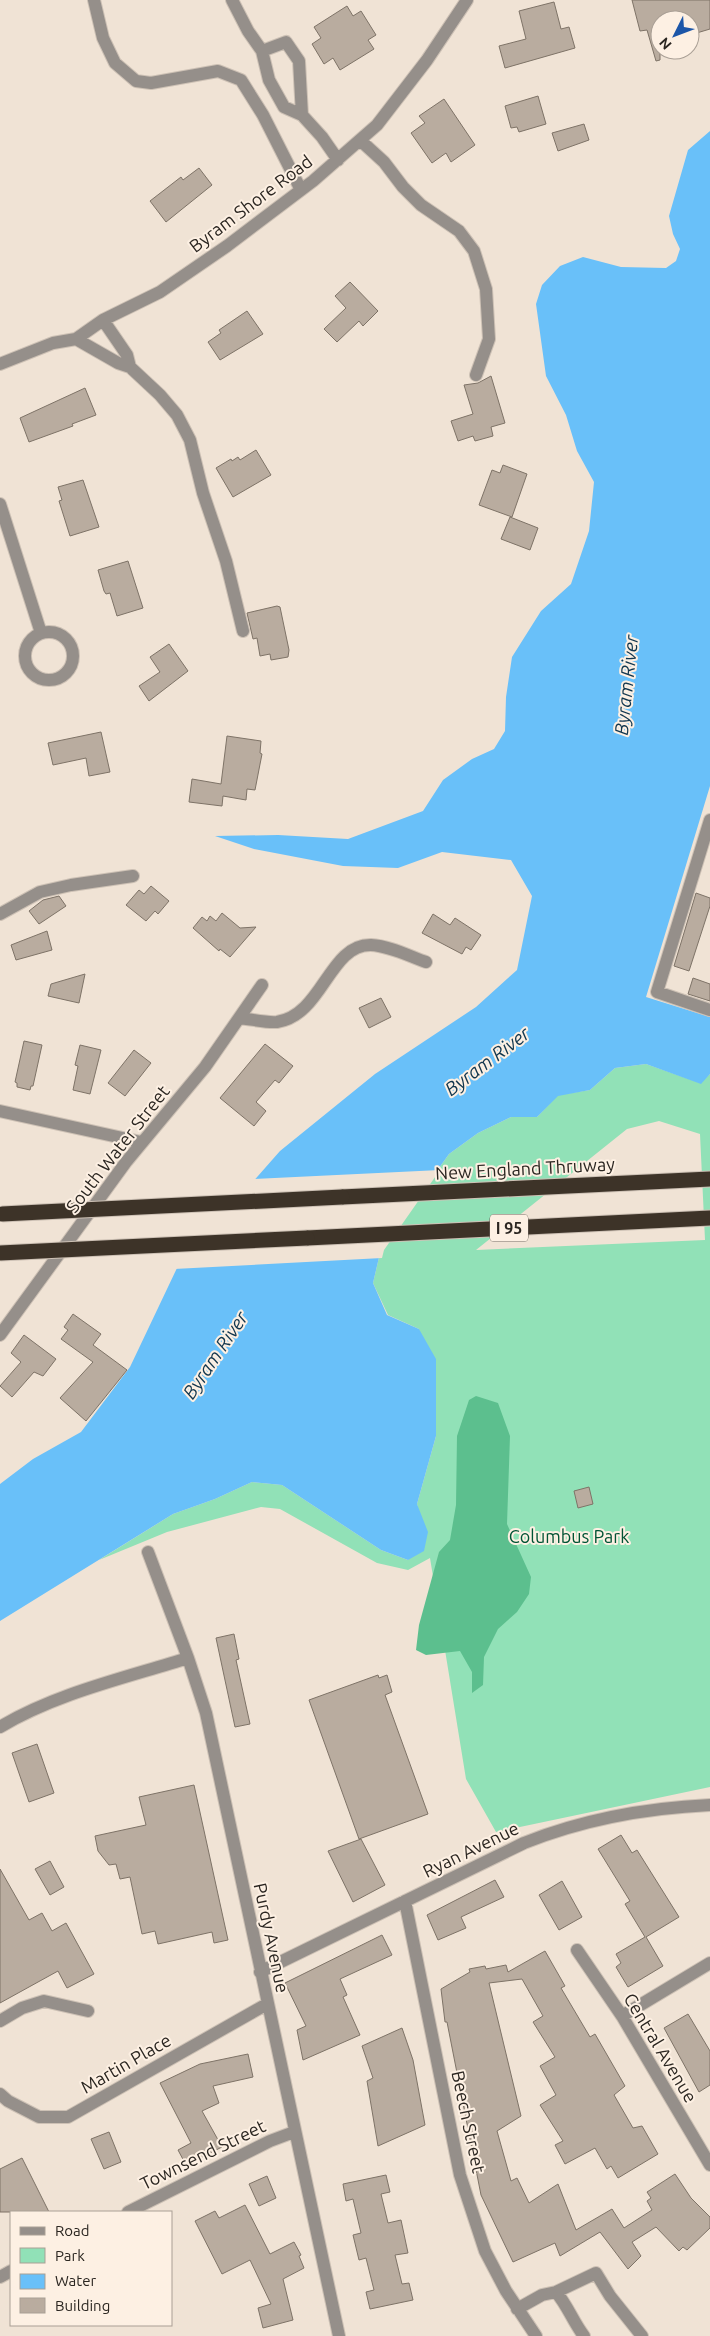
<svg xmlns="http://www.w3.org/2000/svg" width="710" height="2336" font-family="Ubuntu,sans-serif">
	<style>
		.green { fill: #91e1b7; fill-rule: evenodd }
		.forest { fill: #5cbf8e }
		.water { fill: #69c0f9 }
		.pier { fill: #f0e3d5 }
		.building { fill: #b9ac9f; stroke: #7e7367 }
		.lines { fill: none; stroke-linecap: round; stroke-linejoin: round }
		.minor-casing { stroke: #cdc1b5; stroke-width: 14 }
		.highway-casing { stroke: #cdc1b5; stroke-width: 17 }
		.minor { stroke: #958f8a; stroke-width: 12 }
		.highway { stroke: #3d3328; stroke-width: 15 }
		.highway-bridge-casing { stroke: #cdc1b5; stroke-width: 17; stroke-linecap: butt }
		.highway-bridge { stroke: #3d3328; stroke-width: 15 }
		.labels { text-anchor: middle; stroke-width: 4; stroke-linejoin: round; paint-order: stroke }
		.shield { fill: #fdf0e3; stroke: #6a635b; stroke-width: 1 }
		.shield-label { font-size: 16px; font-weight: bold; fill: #2b2621 }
		.street-label { font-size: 18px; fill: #2b2621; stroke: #fdf0e3 }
		.park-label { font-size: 18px; fill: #005334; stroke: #fdf0e3 }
		.water-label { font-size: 19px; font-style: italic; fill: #11364e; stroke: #fdf0e3 }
	</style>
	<rect width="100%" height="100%" fill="#f0e3d5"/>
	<!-- green -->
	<path class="green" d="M646,1064L700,1083L710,1074V1787L496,1832L466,1779L430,1558L408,1570L377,1563L280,1509L261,1507L167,1532L99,1560L173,1514L215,1499L252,1482L282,1485L381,1550L408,1560L426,1540L417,1504L436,1436L419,1329L388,1315L373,1283L381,1249L449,1154L478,1133L511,1117H537L558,1095L590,1090L615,1068ZM659,1121L700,1134L705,1240L476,1250L627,1129Z"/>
	<!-- forest -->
	<path class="forest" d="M476,1396L498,1403L510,1436L507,1524L531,1577L529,1594L517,1612L498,1629L484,1657L483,1685L472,1693V1672L460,1651L426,1655L416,1650L419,1625L439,1552L450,1540L456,1505L457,1436L469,1400Z"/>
	<!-- water -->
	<path class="water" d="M710,131V786L646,997L710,1017V1074L701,1084L646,1064L615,1068L590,1090L558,1096L537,1117H511L478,1133L449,1154L381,1249L373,1283L387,1315L419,1329L436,1359V1436L417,1504L428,1532L424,1551L408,1560L381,1550L282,1485L252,1482L215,1499L173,1514L0,1621V1484L33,1459L81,1432L130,1367L177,1268L280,1151L375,1074L476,1007L517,970L532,896L511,860L442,852L398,868L343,866L254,849L215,836L278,835L348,839L423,811L443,780L472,759L494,749L505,731L506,697L512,657L541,611L571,584L589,531L594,482L577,451L566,415L546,376L536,304L542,285L560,266L583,257L621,267L666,268L676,261L680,249L673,234L669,216L688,150Z"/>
	<!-- pier -->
	<path class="pier" d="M440,1170L384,1250L382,1258L174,1269L252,1179Z"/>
	<!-- building -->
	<path class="building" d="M632,0H710V29L690,35V20H660V60L656,61L647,30L640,31Z
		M554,2L561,29L569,27L575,48L505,68L499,46L526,39L519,11Z
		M347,6L353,16L361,11L376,35L368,40L374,49L340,70L333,58L324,64L312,44L321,38L314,27Z
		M538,96L546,124L519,132L517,127L511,128L505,106Z
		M444,99L475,145L451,162L446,153L432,163L411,133L425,123L419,116Z
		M584,124L589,140L558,151L552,133Z
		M199,168L212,185L166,222L150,201L181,177L183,180Z
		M350,282L378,311L363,326L359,321L337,342L324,329L346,308L335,296Z
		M247,311L263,334L220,360L208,342L221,333L219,330Z
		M491,376L505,423L491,427L493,436L475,441L473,436L458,441L451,421L473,414L464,385L478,383Z
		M85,388L96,415L72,424L73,426L29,442L20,418Z
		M256,450L271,475L233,497L216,468L231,459L232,461L238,457L240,460Z
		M503,465L527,474L512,517L479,505L492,470L500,473Z
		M83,480L99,527L70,536L59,501L62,500L58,487Z
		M510,517L538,528L530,550L501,539Z
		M128,561L143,608L117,616L110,593L106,594L104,591L98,570Z
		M277,606L280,607L289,650L288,657L271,660L270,654L260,656L257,638L253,639L247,613Z
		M169,644L188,671L149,701L139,686L160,672L150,657Z
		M101,732L110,772L89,776L86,758L53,765L48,743Z
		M227,736L261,741L260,753L262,754L255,790L247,789L246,800L223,796L222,806L189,802L192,779L221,784Z
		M151,886L169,901L158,914L155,911L146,921L126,905L139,890L144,894Z
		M696,893L710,898V906L689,971L674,966Z
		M59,896L66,906L39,924L29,911L43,900Z
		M222,913L240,928L256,927L230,957L220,949L219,951L193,928L202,917L207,921L210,916L216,921Z
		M433,914L450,925L455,918L481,935L471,950L466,947L462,954L422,933Z
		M47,931L52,950L16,960L11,945Z
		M85,974L79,1003L48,996L51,984Z
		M693,978L710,984V1001L688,994Z
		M381,998L391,1017L369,1028L359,1008Z
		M24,1041L42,1045L33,1086H31L30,1090L17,1087V1083L15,1082Z
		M265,1044L293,1066L279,1083L275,1080L256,1102L266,1111L254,1126L220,1098Z
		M80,1045L101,1050L90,1094L73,1090L78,1066L75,1065Z
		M134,1050L151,1063L125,1096L108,1083Z
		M73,1314L101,1334L93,1345L127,1370L86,1421L60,1398L93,1362L61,1339L68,1330L64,1327Z
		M24,1335L56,1359L43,1376L34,1372L12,1397L0,1386L21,1362L11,1353Z
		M589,1487L593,1504L578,1508L574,1491Z
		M234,1634L239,1659L236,1660L250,1724L235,1727L216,1638Z
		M378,1675L379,1678L387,1675L392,1692L385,1695L428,1814L359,1839L309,1700Z
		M37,1744L54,1793L29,1802L12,1753Z
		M194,1785L228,1940L214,1943L212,1932L158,1944L155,1931L142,1934L130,1877L120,1879L116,1864L109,1865L98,1851L95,1836L146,1825L139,1797Z
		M621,1835L632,1853L637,1850L679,1917L646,1937L663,1966L628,1987L616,1967L621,1963L616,1954L645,1937L625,1904L630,1901L598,1849Z
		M361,1839L385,1885L353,1902L328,1851Z
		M50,1861L64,1887L50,1895L35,1869Z
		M0,1869L29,1920L42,1913L52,1931L66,1923L94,1974L67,1988L58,1971L0,2003Z
		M495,1880L504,1897L461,1917L466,1928L438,1940L427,1915Z
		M562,1881L582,1917L559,1930L539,1895Z
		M382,1935L392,1955L340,1979L347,1995L343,1997L360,2035L303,2060L297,2030L306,2026L285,1983Z
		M545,1951L565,1986L561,1988L590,2037L595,2034L625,2086L614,2095L633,2128L642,2126L658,2154L618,2178L611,2166L607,2169L595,2148L565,2164L555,2145L563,2141L540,2105L556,2095L540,2066L555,2057L533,2022L543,2016L522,1979L489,1983L521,2116L497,2131L511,2181L517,2178L529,2203L558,2184L576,2230L612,2209L624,2228L652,2210L647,2201L651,2198L647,2192L675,2174L691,2198L710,2217V2228L687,2250L683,2247L679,2251L656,2227L632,2242L641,2256L628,2269L600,2232L560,2256L555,2243L513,2262L481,2195L447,2022H445L441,1989L470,1972L469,1969L485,1966L486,1969L506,1965L508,1972Z
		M688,2014L710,2051V2085L699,2092L664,2028Z
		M402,2028L413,2060L425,2125L378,2146L367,2081L373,2078L362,2046Z
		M248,2054L253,2077L213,2086L219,2103L202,2111L222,2147L186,2165L178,2150L191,2143L160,2083L200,2064Z
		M109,2132L121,2162L104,2169L91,2139Z
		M22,2158L49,2212H0V2169Z
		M386,2175L390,2192L381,2194L388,2223L401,2220L408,2253L395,2255L402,2284L409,2283L413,2300L370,2309L366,2292L374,2290L366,2258L359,2260L353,2235L361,2233L353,2199L346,2201L343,2184Z
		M267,2176L276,2198L259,2206L249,2184Z
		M245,2205L270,2254L294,2242L301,2255L299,2256L304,2268L283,2279L293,2320L263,2328L258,2308L271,2304L250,2260L222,2274L195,2221L215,2211L219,2218Z"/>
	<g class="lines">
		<!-- minor casing -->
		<g class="minor-casing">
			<path id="minor" d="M94,0L103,38L115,63L136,81L151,83L218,71L241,80L263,115L301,190
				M232,0L248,31L262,51L286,42L299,61L302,115L322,137L338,160
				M262,51L269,80L284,107L302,115
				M361,141L384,162L403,187L421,205L459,231L474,251L486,289L489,339L476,375
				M76,339L118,363L130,367L127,355L103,320
				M0,364L53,343L76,339L103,320L160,292L227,246L313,181L377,125L427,60L467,0
				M130,367L160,395L177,415L190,440L203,493L226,561L243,631
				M0,504L41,633
				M25 656a24 24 0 1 1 48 0a24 24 0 1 1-48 0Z
				M710,820L657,992L710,1010
				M0,914L40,892L71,885L133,876
				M239,1018C251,1019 266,1023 277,1022C323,1015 329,944 371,945C390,946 409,956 426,962
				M0,1111L141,1142
				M0,1335L126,1162L205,1067L262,985
				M148,1552L188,1658L206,1713L339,2336
				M0,1727C57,1693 125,1678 188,1658
				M405,1901L460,2175L485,2251L506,2291L536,2336
				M577,1950L622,2016L710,2165
				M260,1972L524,1843C584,1819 646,1808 710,1805
				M622,2016L710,1963
				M0,2021L22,2008L44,2001L88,2011
				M0,2094L8,2101L39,2117H68L267,2004
				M128,2212L270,2141L294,2132
				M0,2277L11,2271
				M556,2292C568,2306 573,2322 584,2336
				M517,2309L542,2295L556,2292L596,2273L610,2296L642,2336"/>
		</g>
		<!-- highway casing -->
		<g class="highway-casing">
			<path id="highway" d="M342,1197L710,1179
				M307,1238L710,1218"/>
		</g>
		<!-- minor -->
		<use href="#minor" class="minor"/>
		<!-- highway -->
		<use href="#highway" class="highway"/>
		<!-- highway-bridge casing -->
		<g class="highway-bridge-casing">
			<path id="highway-bridge" d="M2,1214L342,1197
				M0,1253L307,1238"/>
		</g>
		<!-- highway-bridge -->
		<use href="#highway-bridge" class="highway-bridge"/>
	</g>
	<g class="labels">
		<!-- shield labels -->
		<rect class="shield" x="490" y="1214.5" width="38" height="27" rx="4"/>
		<g class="shield-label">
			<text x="509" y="1234">I 95</text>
		</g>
		<!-- street labels -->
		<g class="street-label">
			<text transform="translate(251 204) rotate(-37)" y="6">Byram Shore Road</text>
			<text transform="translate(118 1149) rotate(-52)" y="6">South Water Street</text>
			<text transform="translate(525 1169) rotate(-3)" y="6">New England Thruway</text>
			<text transform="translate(471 1850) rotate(-26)" y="6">Ryan Avenue</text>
			<text transform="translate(271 1938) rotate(78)" y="6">Purdy Avenue</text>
			<text transform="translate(660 2048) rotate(59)" y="6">Central Avenue</text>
			<text transform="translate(126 2064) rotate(-30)" y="6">Martin Place</text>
			<text transform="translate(468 2122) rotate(78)" y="6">Beech Street</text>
			<text transform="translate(203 2155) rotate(-26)" y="6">Townsend Street</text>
		</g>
		<!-- park labels -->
		<g class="park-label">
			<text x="569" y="1543">Columbus Park</text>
		</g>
		<!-- water labels -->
		<g class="water-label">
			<text transform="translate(626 685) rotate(-84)" y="7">Byram River</text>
			<text transform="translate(487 1061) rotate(-37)" y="7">Byram River</text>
			<text transform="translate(215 1355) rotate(-56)" y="7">Byram River</text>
		</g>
	</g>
	<!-- legend -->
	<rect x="10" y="2211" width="162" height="115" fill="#fdf0e3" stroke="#a99f95"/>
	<rect x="20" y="2227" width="25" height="8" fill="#958f8a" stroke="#a99f95"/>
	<text x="55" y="2236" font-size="15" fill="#2b2621">Road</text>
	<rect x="20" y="2248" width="25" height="15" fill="#91e1b7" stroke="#a99f95"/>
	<text x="55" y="2261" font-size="15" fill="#2b2621">Park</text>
	<rect x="20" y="2274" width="25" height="15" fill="#69c0f9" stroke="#a99f95"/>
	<text x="55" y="2286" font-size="15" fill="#2b2621">Water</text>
	<rect x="20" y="2298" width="25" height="15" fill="#b9ac9f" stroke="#a99f95"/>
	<text x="55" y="2311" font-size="15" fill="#2b2621">Building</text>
	<!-- north arrow -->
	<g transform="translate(675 35) rotate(228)"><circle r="24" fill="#fdf0e3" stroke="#a99f95"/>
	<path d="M0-4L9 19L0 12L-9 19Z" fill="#1c56a8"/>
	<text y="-8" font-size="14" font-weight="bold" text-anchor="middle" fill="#2b2621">N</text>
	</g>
</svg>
